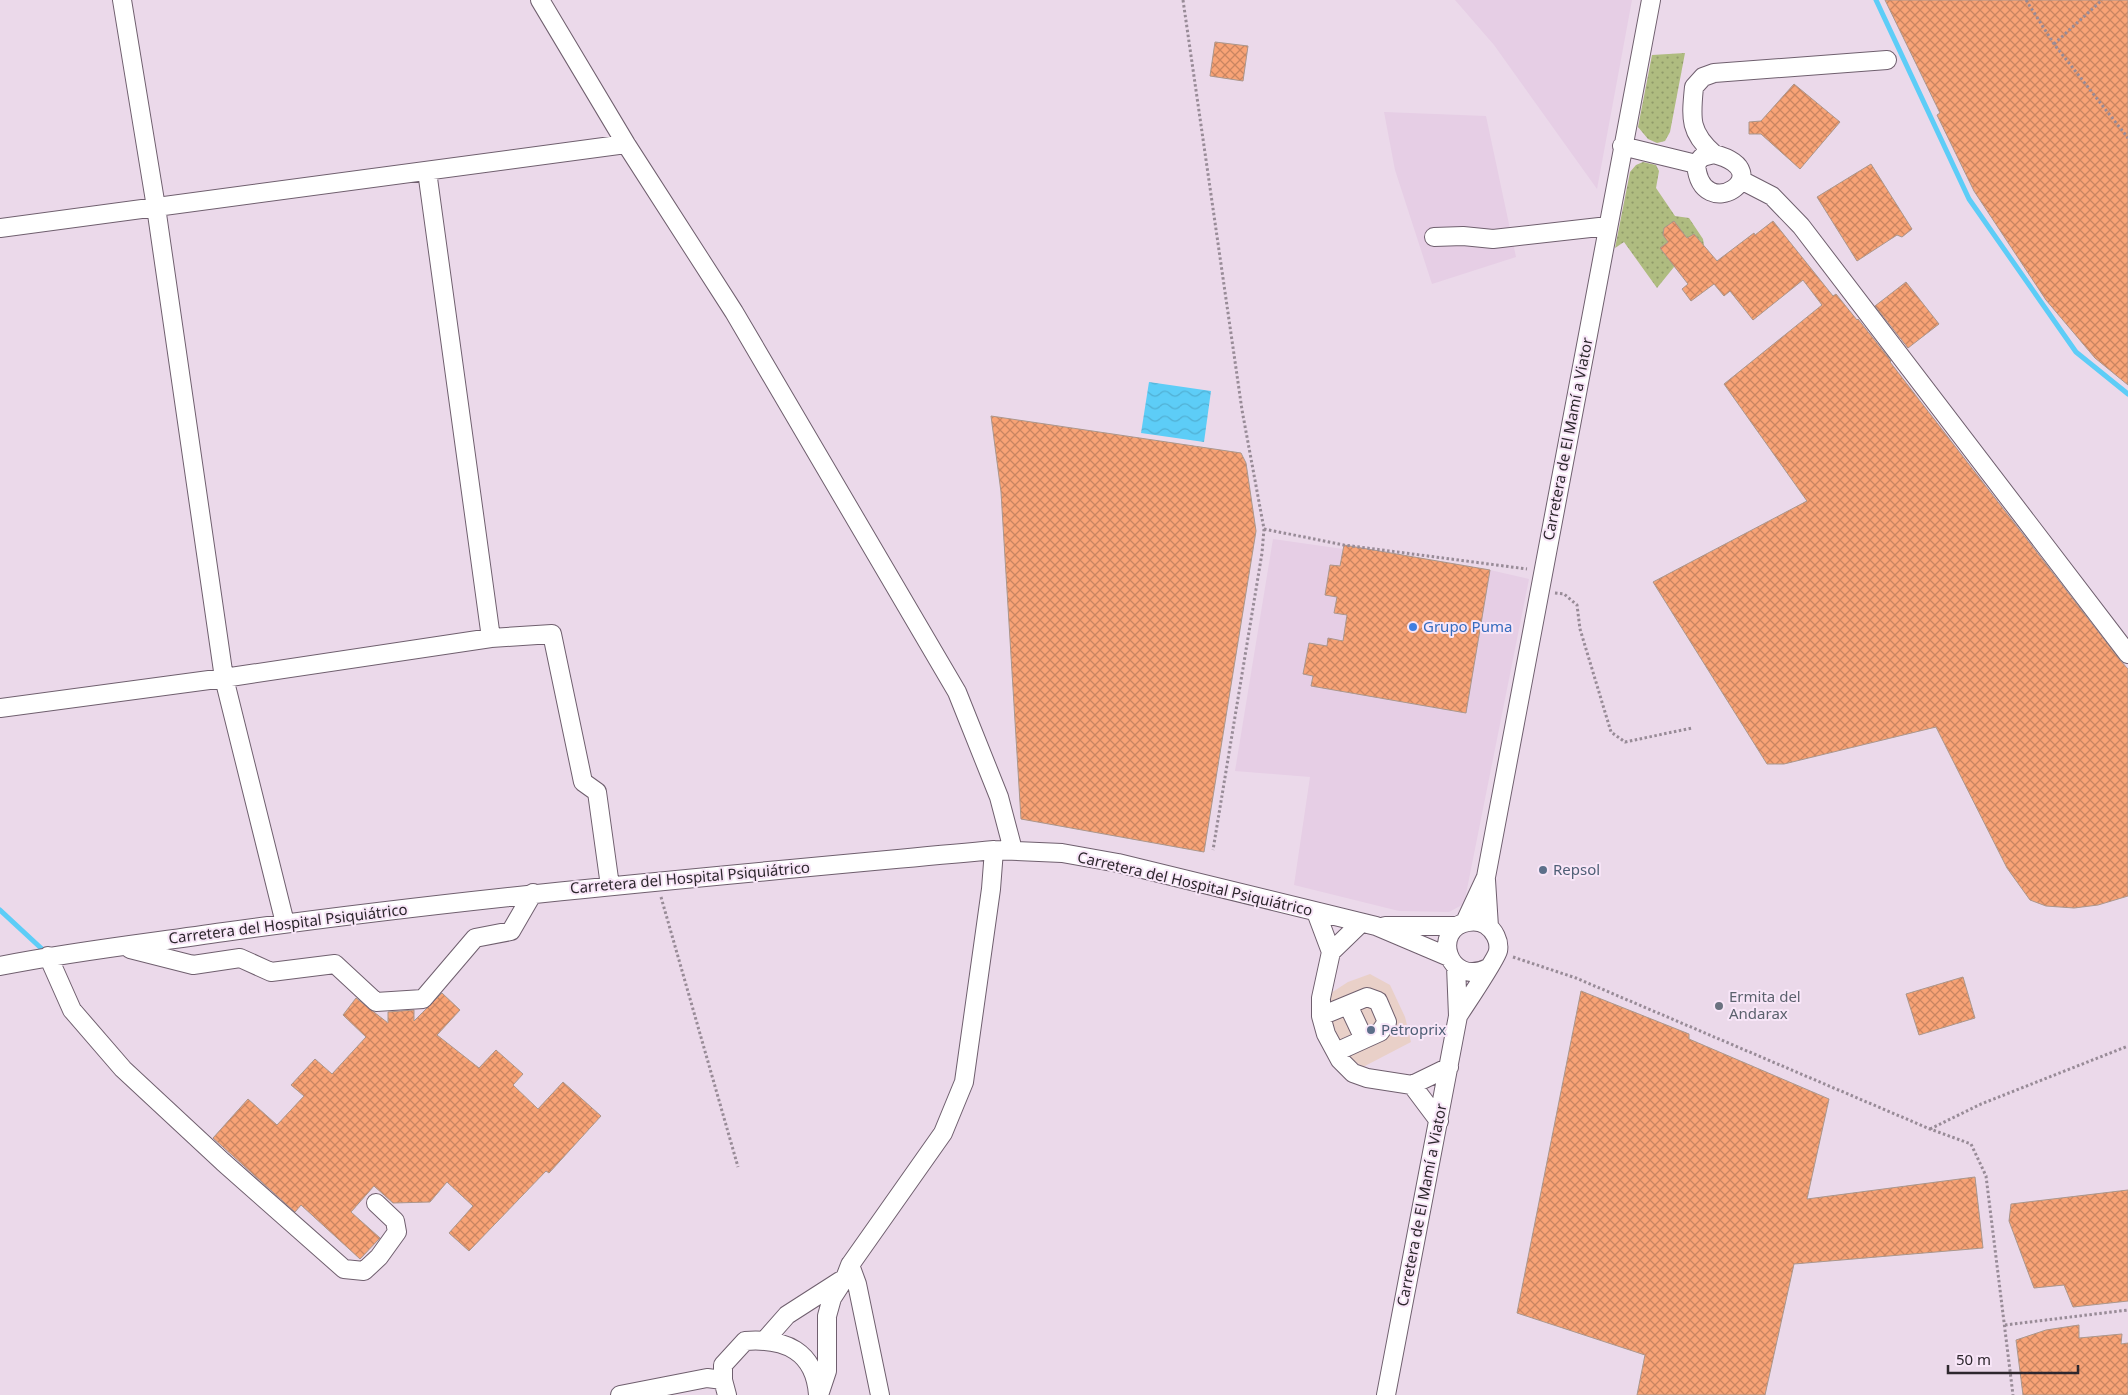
<svg xmlns="http://www.w3.org/2000/svg" width="2128" height="1395" font-family="'Noto Sans',sans-serif">
	<style>
		.commercial { fill: #e9d0c8 }
		.built { fill: #e6cee5 }
		.garden { fill: url(#garden-dots) }
		.water { fill: url(#water-waves) }
		.lines { fill: none; stroke-linecap: round; stroke-linejoin: round }
		.stream { stroke: #5dcdf7; stroke-width: 5 }
		.building { fill: url(#building-cross-hatch); stroke: #ab968b }
		.minor-casing { stroke: #6f5f6e; stroke-width: 20 }
		.path { stroke: #988b97; stroke-width: 3; stroke-dasharray: 2.5 2.5; stroke-linecap: butt }
		.minor { stroke: #fff; stroke-width: 18 }
		.shop-dot { fill: #3f7fe0; stroke: #f8e6f8; stroke-width: 2 }
		.service-dot { fill: #5c6f8a; stroke: #f8e6f8; stroke-width: 2 }
		.worship-dot { fill: #6b7280; stroke: #f8e6f8; stroke-width: 2 }
		.labels { text-anchor: middle; stroke-width: 4; stroke-linejoin: round; paint-order: stroke }
		.street-label { font-size: 15px; fill: #2d272d; stroke: #f8e6f8 }
		.shop-label { font-size: 15px; fill: #366cbe; stroke: #f8e6f8; text-anchor: start }
		.service-label { font-size: 15px; fill: #4e5e75; stroke: #f8e6f8; text-anchor: start }
		.worship-label { font-size: 15px; fill: #5b616d; stroke: #f8e6f8; text-anchor: start }
	</style>
	<defs>
		<pattern id="garden-dots" width="8" height="8" patternUnits="userSpaceOnUse" patternTransform="scale(1.25)"><rect width="8" height="8" fill="#afbc80"/><path d="M2 2h.1M6 6h.1" fill="none" stroke="#8f9969" stroke-width="1.8" stroke-linecap="round"/></pattern>
		<pattern id="water-waves" width="16" height="10" patternUnits="userSpaceOnUse" patternTransform="scale(1.25)"><rect width="16" height="10" fill="#5dcdf7"/><path d="M0 5q4-4 8 0t8 0" fill="none" stroke="#51b0d4"/></pattern>
		<pattern id="building-cross-hatch" width="8" height="8" patternUnits="userSpaceOnUse" patternTransform="scale(1.25)"><rect width="8" height="8" fill="#f8a376"/><path d="M0 0l8 8M0 8l8-8" fill="none" stroke="#c98561"/></pattern>
	</defs>
	<rect width="100%" height="100%" fill="#ebd9ea"/>
	<!-- commercial -->
	<path class="commercial" d="M1370,974L1390,985L1405,1017L1411,1042L1363,1067L1346,1056L1329,1016L1331,993L1348,982Z"/>
	<!-- built -->
	<path class="built" d="M1455,0H1632L1597,189L1494,45Z
		M1384,112L1486,116L1516,257L1432,284L1395,170Z
		M1273,539L1490,570L1529,579L1464,904L1449,912L1399,911L1294,885L1310,777L1235,771Z"/>
	<!-- garden -->
	<path class="garden" d="M1685,53L1670,132L1665,141L1657,143L1648,139L1638,127L1652,55Z
		M1643,162L1656,165L1659,171L1656,188L1675,216L1689,218L1703,239L1704,245L1674,267L1657,288L1624,242L1615,248L1630,172L1636,165Z"/>
	<!-- water -->
	<path class="water" d="M1149,382L1211,391L1204,442L1141,433Z"/>
	<g class="lines">
		<!-- stream -->
		<path class="stream" d="M1876,0L1969,199L2076,352L2128,394
			M0,910L42,949"/>
	</g>
	<!-- building -->
	<path class="building" d="M1885,0H2128V385L2095,358L2046,300L1974,191L1937,115L1940,113Z
		M1215,42L1248,46L1243,81L1210,76Z
		M1794,84L1840,122L1800,169L1761,134H1749V122L1761,121Z
		M1871,164L1912,229L1902,237L1897,235L1857,261L1817,197Z
		M1674,221L1687,238L1694,234L1717,261L1754,233L1755,235L1773,221L1833,296L1836,294L1857,320L1858,319L1891,361L1890,362L2120,660L2128,669V896L2098,905L2074,908L2046,906L2030,900L2007,868L1936,727L1784,764H1767L1653,582L1807,501L1724,384L1822,305L1803,280L1753,320L1730,291L1724,296L1714,284L1691,301L1682,289L1688,284L1660,248L1668,242L1663,235L1664,228Z
		M1906,282L1939,324L1908,348L1875,306Z
		M991,416L1241,453L1246,463L1256,531L1204,852L1021,819L1001,492Z
		M1344,545L1490,570L1466,713L1311,686L1313,676L1303,674L1309,643L1327,646L1328,638L1343,641L1347,615L1334,613L1337,597L1325,595L1330,565L1340,566Z
		M1963,977L1975,1018L1919,1035L1906,994Z
		M1581,991L1689,1034V1039L1829,1099L1807,1199L1975,1177L1983,1248L1794,1264L1765,1395H1637L1645,1355L1517,1313Z
		M442,993L460,1010L437,1035L479,1068L496,1050L523,1074L513,1085L538,1109L563,1082L601,1116L549,1173L546,1171L469,1251L449,1233L473,1206L447,1182L430,1202L393,1203L374,1186L351,1212L380,1238L360,1259L301,1205L295,1212L213,1138L248,1099L277,1125L304,1096L291,1085L315,1059L332,1074L366,1037L343,1015L356,998L388,1023V1012L414,1010V1021Z
		M2128,1190V1301L2073,1307L2064,1285L2034,1288L2009,1221L2011,1204Z
		M2079,1325V1338L2122,1334L2121,1344L2128,1343V1395H2023L2016,1340L2046,1330Z"/>
	<g class="lines">
		<!-- minor casing -->
		<g class="minor-casing">
			<path id="minor" d="M122,0L156,207L224,678L285,923
				M540,0L626,144L734,312L957,692L999,797L1013,850
				M1622,146L1696,164
				M1714,154C1689,132 1691,118 1694,87L1703,77L1714,73L1887,60
				M1714,154C1783,172 1701,227 1696,164L1702,157Z
				M427,171L491,638
				M1741,180L1772,196L1801,226L2128,654
				M0,228L626,144
				M1434,237L1463,236L1493,239L1608,226
				M0,708L224,678L491,638L552,634L583,782L597,792L610,886
				M1486,880L1489,927
				M1316,912L1331,952L1321,998V1016L1326,1034L1340,1060L1353,1073L1367,1078L1412,1085L1449,1067
				M1465,922L1486,877L1651,0
				M1385,926H1457
				M130,949L193,965L240,958L271,972L335,964L376,1002L423,999L475,938L511,931L533,893
				M1331,952L1361,923
				M48,956L72,1010L123,1069L223,1162L344,1269L364,1271L379,1257L397,1232L395,1221L376,1203
				M0,966C74,951 149,943 224,932C480,896 737,874 994,850L1062,853L1118,863L1376,926L1449,957
				M1348,1005L1364,1039
				M1321,1016L1367,997L1378,1001L1387,1022L1380,1032L1336,1052
				M1458,1016C1465,1005 1497,958 1498,951C1500,941 1494,930 1486,925C1480,921 1474,921 1468,922C1431,928 1447,988 1488,968
				M1412,1085L1439,1121
				M850,1265L857,1284L880,1395
				M765,1340L787,1315L840,1281
				M620,1395L707,1378L723,1380
				M727,1395L723,1380V1365L745,1341C785,1338 815,1351 818,1395
				M819,1395L827,1371V1316L832,1298L845,1278L850,1265L943,1133L964,1082L991,889L994,850
				M1386,1395L1458,1016L1456,966"/>
		</g>
		<!-- path -->
		<path class="path" d="M1183,0L1242,410L1264,529L1262,553L1213,850
			M2026,0L2054,44L2128,138
			M2054,44L2102,0
			M1264,529L1344,545L1527,569
			M1555,593L1564,594L1577,605L1580,629L1611,732L1625,742L1692,728
			M661,897L738,1167
			M1513,957L1576,978L1930,1129L1971,1144L1986,1176L2013,1395
			M1930,1129L1981,1104L2128,1046
			M2005,1325L2128,1310"/>
		<!-- minor -->
		<use href="#minor" class="minor"/>
	</g>
	<!-- markers -->
	<circle class="shop-dot" cx="1413" cy="627" r="5"/>
	<g class="service-dot">
		<circle cx="1543" cy="870" r="5"/>
		<circle cx="1371" cy="1030" r="5"/>
	</g>
	<circle class="worship-dot" cx="1719" cy="1006" r="5"/>
	<g class="labels">
		<!-- street labels -->
		<g class="street-label">
			<text transform="translate(1568 439) rotate(-79)" y="5">Carretera de El Mamí a Viator</text>
			<text transform="translate(690 878) rotate(-5)" y="5">Carretera del Hospital Psiquiátrico</text>
			<text transform="translate(1195 884) rotate(13)" y="5">Carretera del Hospital Psiquiátrico</text>
			<text transform="translate(288 924) rotate(-7)" y="5">Carretera del Hospital Psiquiátrico</text>
			<text transform="translate(1422 1205) rotate(-79)" y="5">Carretera de El Mamí a Viator</text>
		</g>
		<!-- shop labels -->
		<g class="shop-label">
			<text x="1423" y="632">Grupo Puma</text>
		</g>
		<!-- service labels -->
		<g class="service-label">
			<text x="1553" y="875">Repsol</text>
			<text x="1381" y="1035">Petroprix</text>
		</g>
		<!-- worship labels -->
		<g class="worship-label">
			<text x="1729" y="1002">Ermita del<tspan x="1729" dy="17">Andarax</tspan></text>
		</g>
	</g>
	<!-- scale -->
	<path d="M1948 1365v8h130v-8" fill="none" stroke="#2d272d" stroke-width="2.5"/>
	<text x="1956" y="1365" font-size="15" fill="#2d272d" stroke="#f8e6f8" stroke-width="4" paint-order="stroke">50 m</text>
</svg>
